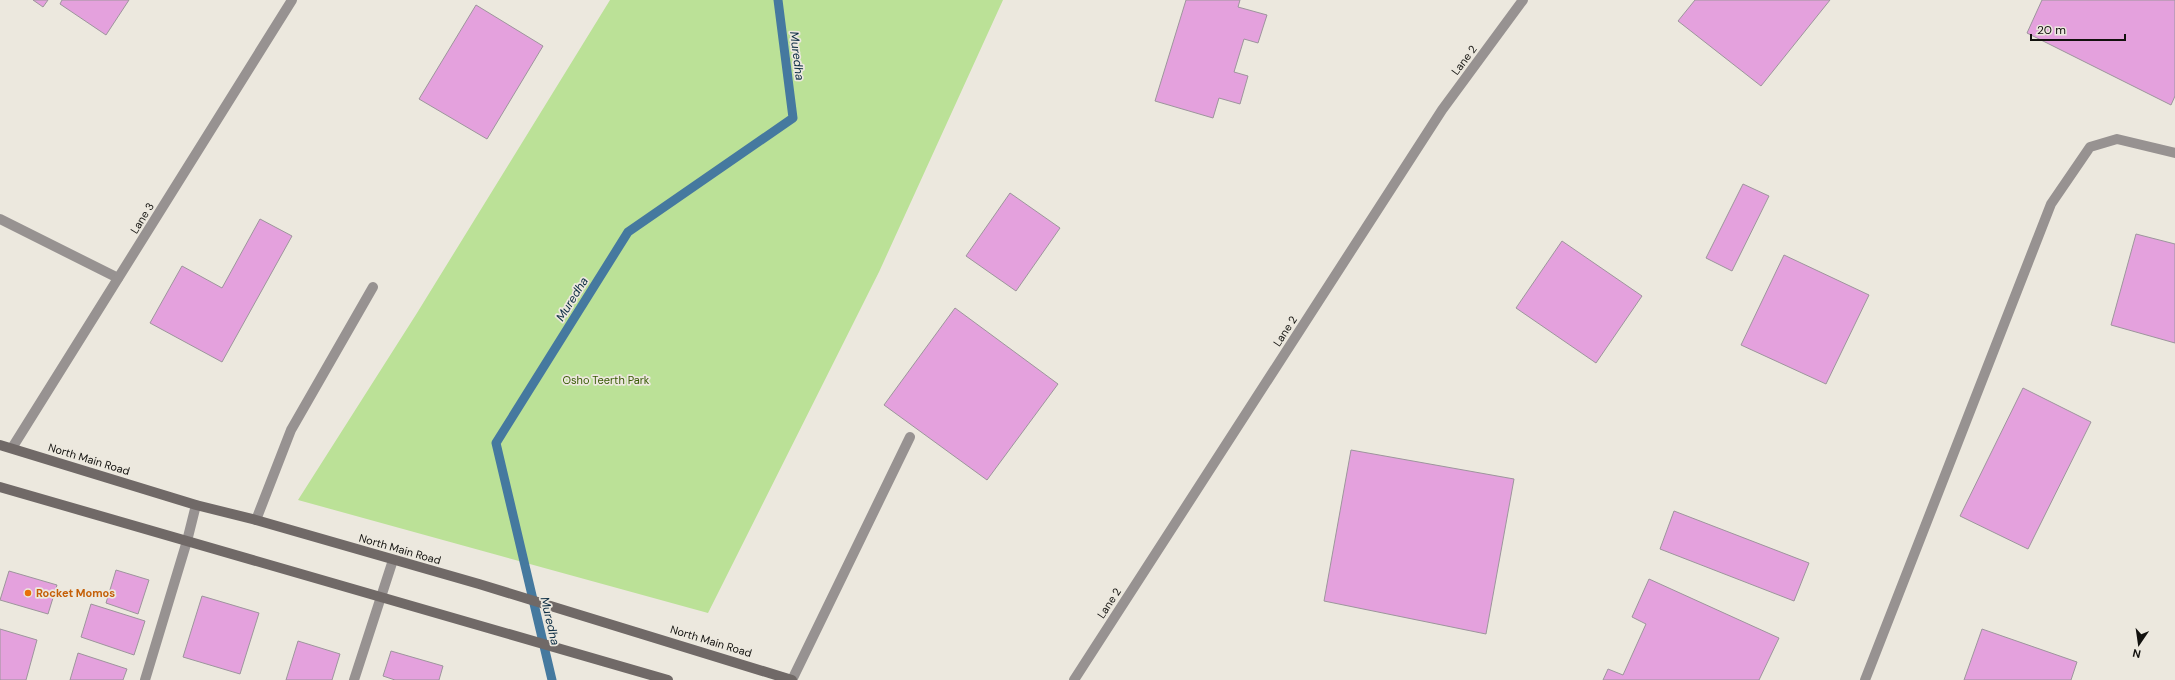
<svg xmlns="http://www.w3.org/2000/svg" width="2175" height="680" font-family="'DM Sans',sans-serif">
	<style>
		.green { fill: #bbe197 }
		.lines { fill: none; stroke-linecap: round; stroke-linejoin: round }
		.stream { stroke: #45799f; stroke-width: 9 }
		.building { fill: #e4a1dd; stroke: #9d959c }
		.service { stroke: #979291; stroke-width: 10 }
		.minor { stroke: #979291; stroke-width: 10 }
		.secondary { stroke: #706967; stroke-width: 10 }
		.food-dot { fill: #e8710a; stroke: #ece8de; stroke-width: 1.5 }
		.labels { text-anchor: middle; stroke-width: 3.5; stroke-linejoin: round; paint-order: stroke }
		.street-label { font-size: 11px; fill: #12110e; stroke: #ece8de }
		.park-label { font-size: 11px; fill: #385a05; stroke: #ece8de }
		.food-label { font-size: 11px; font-weight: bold; fill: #c56008; stroke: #ece8de; text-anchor: start }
		.water-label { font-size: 12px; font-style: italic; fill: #0b2c43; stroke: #ece8de }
	</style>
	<rect width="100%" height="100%" fill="#ece8de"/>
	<!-- green -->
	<path class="green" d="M610,0H1003L879,272L708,613L298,500L417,313Z"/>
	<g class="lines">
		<!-- stream -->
		<path class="stream" d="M552,680L496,443L628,232L793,118L778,0"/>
	</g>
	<!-- building -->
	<path class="building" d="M33,0H48L43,7Z
		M62,0H129L106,35L60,4Z
		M1186,0H1240L1238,7L1267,15L1258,43L1244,39L1234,72L1248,76L1240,104L1219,98L1213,118L1155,101Z
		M1695,0H1830L1761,86L1678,21Z
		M2042,0H2175V96L2171,105L2027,33Z
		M476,5L543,46L487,139L419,99Z
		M1743,184L1769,196L1732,271L1706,258Z
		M1010,193L1060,228L1016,291L966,256Z
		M260,219L292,236L222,362L150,323L182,266L222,288Z
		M2136,234L2175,244V343L2111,325Z
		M1562,241L1642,296L1596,363L1516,308Z
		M1784,255L1869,295L1826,384L1741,345Z
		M955,308L1058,384L987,480L884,405Z
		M2023,388L2091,422L2028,549L1960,516Z
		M1351,450L1514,479L1486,634L1324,601Z
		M1674,511L1809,563L1794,601L1660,549Z
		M116,570L149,580L138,614L106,603Z
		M9,571L57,585L48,614L0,600Z
		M1649,579L1779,638L1759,680H1603L1608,669L1623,675L1646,624L1632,617Z
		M202,596L259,613L240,674L183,657Z
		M91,604L145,621L134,655L81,637Z
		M0,629L37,640L26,680H0Z
		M1982,629L2077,662L2071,680H1964Z
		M298,641L340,654L332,680H286Z
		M391,651L443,666L439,680H395L383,676Z
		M78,653L127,669L123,680H70Z"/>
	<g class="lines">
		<!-- service -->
		<path class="service" d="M0,219L118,278
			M256,520L291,430L373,287
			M792,680L910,437"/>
		<!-- minor -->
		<path class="minor" d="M12,448L292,0
			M145,680L187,541L196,505
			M354,680L393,560
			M1074,680L1442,110L1523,0
			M1865,680L2051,204L2090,147L2117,139L2175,153"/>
		<!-- secondary -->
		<path class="secondary" d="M0,445L196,505L256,520L479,584L792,680
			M0,487L668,680"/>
	</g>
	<!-- markers -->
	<circle class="food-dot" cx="28" cy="593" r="4"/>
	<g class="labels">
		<!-- street labels -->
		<g class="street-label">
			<text transform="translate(1464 60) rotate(-53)" y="4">Lane 2</text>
			<text transform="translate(142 218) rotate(-58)" y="4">Lane 3</text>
			<text transform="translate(1285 331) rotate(-57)" y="4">Lane 2</text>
			<text transform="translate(89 459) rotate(17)" y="4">North Main Road</text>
			<text transform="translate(400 549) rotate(16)" y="4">North Main Road</text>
			<text transform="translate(1109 603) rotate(-57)" y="4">Lane 2</text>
			<text transform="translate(711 641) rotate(17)" y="4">North Main Road</text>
		</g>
		<!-- park labels -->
		<g class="park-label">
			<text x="606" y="384">Osho Teerth Park</text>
		</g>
		<!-- food labels -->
		<g class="food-label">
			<text x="36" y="597">Rocket Momos</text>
		</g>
		<!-- water labels -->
		<g class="water-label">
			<text transform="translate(797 56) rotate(83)" y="4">Muredha</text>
			<text transform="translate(572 299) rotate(-58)" y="4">Muredha</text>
			<text transform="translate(550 621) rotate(77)" y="4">Muredha</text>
		</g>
	</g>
	<!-- north arrow -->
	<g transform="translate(2139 644) rotate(193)" stroke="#ece8de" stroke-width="3" paint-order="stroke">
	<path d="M0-3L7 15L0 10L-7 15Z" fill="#12110e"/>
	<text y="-6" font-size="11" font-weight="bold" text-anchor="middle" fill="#12110e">N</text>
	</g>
	<!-- scale -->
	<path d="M2031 34v6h94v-6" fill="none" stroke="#12110e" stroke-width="2"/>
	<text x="2037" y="34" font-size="12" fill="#12110e" stroke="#ece8de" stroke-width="3" paint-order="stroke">20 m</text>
</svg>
